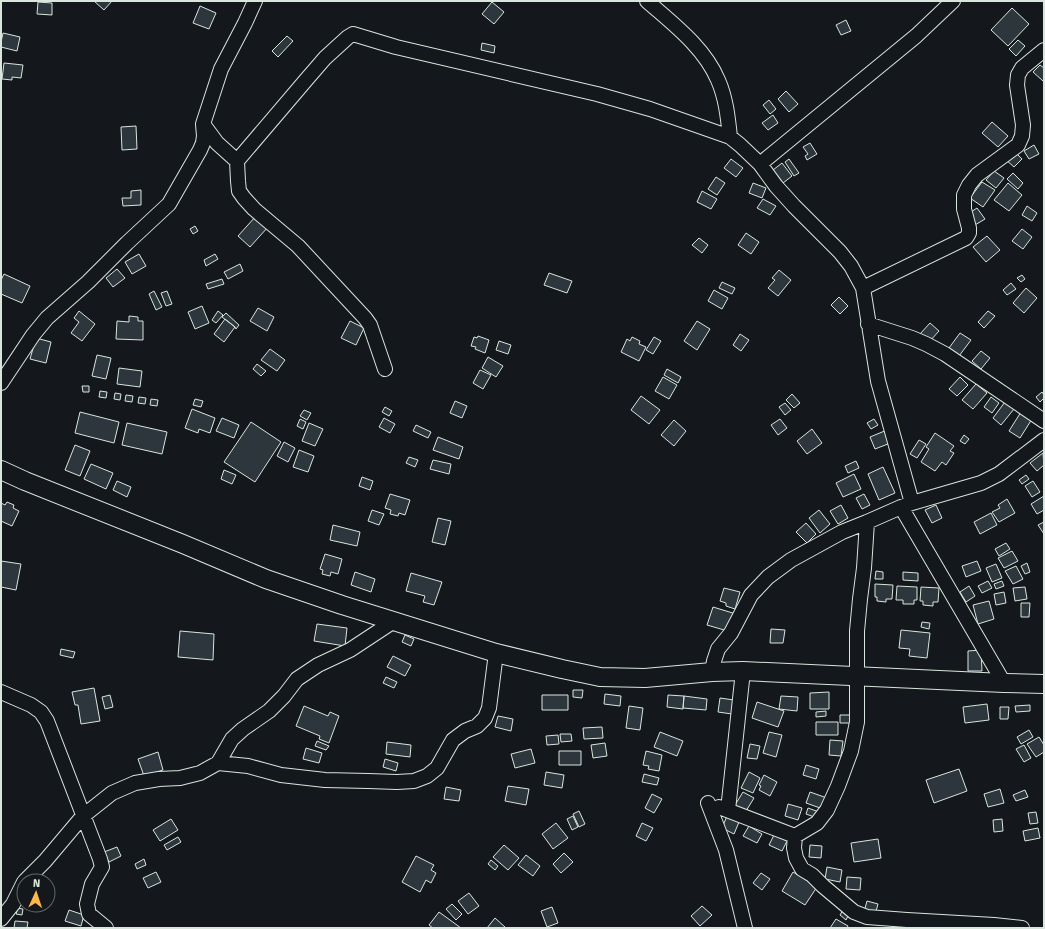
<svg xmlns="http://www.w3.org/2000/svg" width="1045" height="929" font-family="'Fira Sans',sans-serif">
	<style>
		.building { fill: #2c363c; stroke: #d8e6dc }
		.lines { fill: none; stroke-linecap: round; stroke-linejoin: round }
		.minor-casing { stroke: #d8e6dc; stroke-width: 16 }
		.tertiary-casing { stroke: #d8e6dc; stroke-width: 20 }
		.minor { stroke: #14181c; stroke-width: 14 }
		.tertiary { stroke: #14181c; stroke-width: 18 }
	</style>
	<rect width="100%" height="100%" fill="#14181c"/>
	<!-- building -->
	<path class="building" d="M94,1H112L104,10Z
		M38,2L52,3V15L37,14Z
		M492,2L504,12L494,24L482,14Z
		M200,6L216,13L209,29L193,23Z
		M1012,8L1029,24L1008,46L991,30Z
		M846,20L851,31L841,35L836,25Z
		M3,33L20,37L17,51L1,47V42Z
		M287,36L293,41L278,57L272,51Z
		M1018,40L1025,46L1016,56L1009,49Z
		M482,43L495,46L494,53L481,50Z
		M4,63L23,65L21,78L12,77V80L2,79Z
		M1040,65L1044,68V80L1043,81L1033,72Z
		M786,91L798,104L789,112L778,99Z
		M769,100L776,109L770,114L763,105Z
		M773,115L778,123L768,130L762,123Z
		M992,122L1008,136L998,147L982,133Z
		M136,126L137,149L122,150L121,127Z
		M810,143L817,154L807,160L805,156L808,154L803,147Z
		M1034,145L1039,154L1029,159L1024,151Z
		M1014,151L1022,159L1014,167L1005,159Z
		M731,159L743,168L736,177L724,168Z
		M789,159L799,173L794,176L785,162Z
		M782,163L792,176L783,183L773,170Z
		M994,171L1004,178L996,188L986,180Z
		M1013,173L1023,183L1018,189L1007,179Z
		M716,177L725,183L717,195L708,189Z
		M982,182L995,190L983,207L970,198Z
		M753,183L766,188L762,198L749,193Z
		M1008,183L1022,195L1009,211L994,200Z
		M141,190V205L123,206L122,198H131V191Z
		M702,191L717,199L711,209L697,202Z
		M763,199L776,206L770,215L757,208Z
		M1027,206L1037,213L1032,221L1022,215Z
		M977,208L985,219L975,225L968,214Z
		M256,216L268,227L250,247L238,236Z
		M195,226L198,231L193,234L190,229Z
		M1022,229L1032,237L1023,249L1012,241Z
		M746,233L759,242L751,254L738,245Z
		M987,236L1000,250L986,262L973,247Z
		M699,238L708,245L702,253L692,245Z
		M139,254L146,266L132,274L125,262Z
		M215,254L218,259L206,266L204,260Z
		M240,264L243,271L228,279L224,272Z
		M117,269L125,278L113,287L106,278Z
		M779,270L791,280L778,296L768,288L775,280L772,278Z
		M549,273L572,281L567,293L544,285Z
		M4,274L30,286L22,303L1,294V280Z
		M1022,275L1025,279L1021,282L1017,278Z
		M222,279L224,284L208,289L206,284Z
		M722,282L735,288L732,294L719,288Z
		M1011,283L1016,289L1007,295L1003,290Z
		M1026,288L1037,298L1024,313L1013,303Z
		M714,290L728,298L722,309L708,301Z
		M154,291L162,307L156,310L149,294Z
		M167,291L172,304L166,306L161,293Z
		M839,297L848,306L840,314L831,305Z
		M202,306L209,323L195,329L188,312Z
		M258,308L274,317L267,331L250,321Z
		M79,311L95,324L82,341L71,333L79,322L74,318Z
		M218,311L223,315L216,323L212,320Z
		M988,311L995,316L984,328L978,322Z
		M226,313L239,325L236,329L235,327L222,317Z
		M129,316L138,317V321H143V340L116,339L117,321L129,322Z
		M225,319L235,327L224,342L214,334Z
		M350,321L364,328L356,345L341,338Z
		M697,321L710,329L697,350L684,341Z
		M930,323L939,331L929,342L920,334Z
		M960,333L971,340L959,356L949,348Z
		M740,334L749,340L741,351L733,345Z
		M478,336L489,340L485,353L475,349L476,347L471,346L474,337L477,338Z
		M632,337L640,341L639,344L646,347L639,361L621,352L627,339L630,341Z
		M654,337L661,341L653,354L646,350Z
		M36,338L51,342L46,363L30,359Z
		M499,341L511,345L508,354L496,350Z
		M270,349L285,360L277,371L261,360Z
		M981,351L990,358L981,369L972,361Z
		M97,355L111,358L106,379L92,376Z
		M488,357L503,366L496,377L482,368Z
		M257,364L266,371L261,376L253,369Z
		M119,368L142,371L140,387L117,384Z
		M667,369L681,377L678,383L664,375Z
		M480,370L491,375L483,389L473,383Z
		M663,377L677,385L669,399L655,391Z
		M960,377L968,385L957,396L949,389Z
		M976,384L987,393L973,409L962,400Z
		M82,386H89V392H83Z
		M100,391L107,392L106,398L99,397Z
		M1042,392L1044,395V398L1040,402L1036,397Z
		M115,393L121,394L120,400L114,399Z
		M792,394L800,403L794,408L786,400Z
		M126,395L133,396L132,402L125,401Z
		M641,396L660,410L649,424L631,410Z
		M139,397L146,398L145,404L138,403Z
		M991,397L999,403L992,413L984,407Z
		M151,399L158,400L157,406L150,405Z
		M195,399L203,401L201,407L193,405Z
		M455,401L467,406L462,418L450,413Z
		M1005,402L1014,409L1001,425L993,418Z
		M785,403L791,410L785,415L779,407Z
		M385,407L392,411L389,416L382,412Z
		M192,409L215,418L210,433L199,429L198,433L185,428Z
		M304,410L311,413L307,420L300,416Z
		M80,412L119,422L114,443L75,433Z
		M1021,412L1032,419L1020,438L1009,431Z
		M222,418L239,425L234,438L216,431Z
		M384,418L395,424L390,433L379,427Z
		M300,419L306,422L303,429L297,426Z
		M780,419L787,428L778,435L771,425Z
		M874,419L878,425L871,429L867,423Z
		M674,420L686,431L674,446L661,435Z
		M251,422L281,442L255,482L224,462Z
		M127,423L167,432L162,454L122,445Z
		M309,423L323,429L315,446L302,441Z
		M416,425L431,432L428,438L413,431Z
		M812,429L822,443L807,454L797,441Z
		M887,430L893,442L875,449L870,437Z
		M935,433L954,446L950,451L954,453L946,465L942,462L935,471L921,462L929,449L926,447Z
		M964,435L969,439L965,444L960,441Z
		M438,437L463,447L459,459L433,450Z
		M919,440L926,444L917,458L910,454Z
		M284,442L295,448L288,462L277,456Z
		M75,445L90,451L80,476L65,470Z
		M299,450L314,456L308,472L293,467Z
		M1043,453L1044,465L1037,471L1030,463Z
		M409,457L418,460L415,467L406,463Z
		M433,460L451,464L449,474L430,469Z
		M856,461L859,468L848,473L845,466Z
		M91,464L113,473L106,489L84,479Z
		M883,467L895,493L879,500L868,474Z
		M224,470L236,475L232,484L221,479Z
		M854,474L861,489L843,497L836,483Z
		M1026,475L1029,479L1022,484L1019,480Z
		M362,477L373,481L370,490L359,486Z
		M117,481L131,487L127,497L113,490Z
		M1033,481L1040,492L1032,497L1025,486Z
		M390,494L410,500L405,515L399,513L398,516L390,514L391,510L385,508Z
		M864,494L870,505L862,509L856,498Z
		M1044,496V510L1037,514L1031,504Z
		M1007,499L1015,513L999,522L992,512L1000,508L998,505Z
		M7,502L14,505L13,508L19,511L12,526L1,521V503L5,505Z
		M841,505L848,518L838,524L830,511Z
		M936,505L942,518L932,523L925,510Z
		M372,510L384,514L379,525L368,521Z
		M819,510L830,524L820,533L809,518Z
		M991,513L997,525L980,534L974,522Z
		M438,518L451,521L445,545L432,542Z
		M1044,522V534L1038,525Z
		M806,523L816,534L807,543L796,532Z
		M333,525L360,532L357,546L330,540Z
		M1006,543L1010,549L999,556L995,549Z
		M1012,551L1018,561L1004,568L998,558Z
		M325,554L342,559L338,574L331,572L330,576L322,574L323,570L320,569Z
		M1,561L21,564L16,590L1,587Z
		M977,561L981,571L966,577L962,566Z
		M1027,563L1030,572L1025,574L1021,566Z
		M996,564L1002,578L992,582L986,568Z
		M1016,566L1023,579L1013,584L1005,571Z
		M876,571L883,572V579H875Z
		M355,572L375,579L371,592L351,585Z
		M903,572L918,573V581L903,580Z
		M411,573L442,582L434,605L423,602L425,596L406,591Z
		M988,581L992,588L982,593L978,586Z
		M1002,581L1004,586L996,589L994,584Z
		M875,584L893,585L892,599H886V602L877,601V597H875Z
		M897,586L917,587V600H914V604H903V600H896Z
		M969,586L975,596L966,602L960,592Z
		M921,587L939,588L938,602H933V606L923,605V601H920Z
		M1025,587L1027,599L1015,601L1013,588Z
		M724,588L740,592L735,609L726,606V603L720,601Z
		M1004,592L1006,603L996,605L994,594Z
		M989,601L994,619L978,624L973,605Z
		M1021,603H1030L1029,617H1021Z
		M713,607L736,614L731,632L707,625Z
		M922,622L930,623L929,629L921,627Z
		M317,624L347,628L345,646L314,641Z
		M771,629L785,630L783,643H770Z
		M901,630L930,633L927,658L909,656L910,649L899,648Z
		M180,631L214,634L213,660L178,657Z
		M405,635L414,639L411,646L402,642Z
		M61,649L75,652L73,658L60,655Z
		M981,650L982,671H968V651Z
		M393,656L411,665L405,676L387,667Z
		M386,677L397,682L394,688L383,683Z
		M94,688L100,721L81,724L78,705H75L72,692Z
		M573,690H583L582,698L573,697Z
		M829,692V709H810V693Z
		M605,694L621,696L620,706L604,704Z
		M110,695L113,707L105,709L102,697Z
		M542,695H568V710H542Z
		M668,695L684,696L683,709L667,707Z
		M684,696L707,699L706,710L683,708Z
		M781,696L798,697L797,711L779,709Z
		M720,698L734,700L732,714L718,712Z
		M757,702L784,711L778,727L752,718Z
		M987,704L989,720L965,723L963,707Z
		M1030,705V711L1016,712L1015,706Z
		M304,706L328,716L330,712L339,716L329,743L319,739L320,736L296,726Z
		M629,706L643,708L640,730L626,728Z
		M1000,707H1009L1008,719H1000Z
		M826,711V716L816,717V712Z
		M840,715H850V723H840Z
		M498,716L513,719L511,731L495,727Z
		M816,722H838V735H816Z
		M602,727L603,738L584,739L583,728Z
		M1029,730L1033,737L1021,744L1017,737Z
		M660,732L683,741L677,756L654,747Z
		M769,732L782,735L776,757L763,753Z
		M560,734H571L572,741L561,742Z
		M558,735L559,744L547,745L546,736Z
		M1039,737L1044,745V752L1036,757L1027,744Z
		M830,740L843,741L841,756L829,755Z
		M317,741L329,746L326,750L315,746Z
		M387,742L411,745L410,757L386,754Z
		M605,743L607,756L593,758L591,745Z
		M750,744L760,746L757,759L747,758Z
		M1024,745L1031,758L1024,762L1016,749Z
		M306,748L322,753L319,763L303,759Z
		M531,749L535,763L515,768L511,754Z
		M559,751H581V765H559Z
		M646,751L662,755L659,771L648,769L649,766L643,765Z
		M158,752L163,770L144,776L138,759Z
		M385,759L398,763L396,771L383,767Z
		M806,765L819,769L816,779L803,775Z
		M959,769L967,791L934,803L926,780Z
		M546,772L564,775L562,788L544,785Z
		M749,772L760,778L753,793L741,788Z
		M644,774L659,778L657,785L642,782Z
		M764,775L777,782L770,796L759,790L761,786L759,785Z
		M508,786L529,789L526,805L505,801Z
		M446,787L461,790L459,801L444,799Z
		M1000,789L1004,803L988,807L984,794Z
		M1025,790L1028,797L1016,801L1013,795Z
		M743,792L754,798L746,811L735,805Z
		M810,792L827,798L823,809L806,803Z
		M652,794L662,799L654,813L645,808Z
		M788,804L802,808L798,820L785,816Z
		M808,808L819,812L817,818L806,814Z
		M579,811L585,824L579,827L573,814Z
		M1036,812L1038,823L1030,824L1028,813Z
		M573,816L578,827L572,830L567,819Z
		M727,816L739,822L734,834L722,828Z
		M171,819L178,830L160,841L153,830Z
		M1002,819L1003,831L994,832L993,820Z
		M556,823L568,838L553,849L542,834Z
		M642,823L653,828L646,841L636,836Z
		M749,826L762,834L757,843L743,836Z
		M1038,828L1040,838L1025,841L1023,831Z
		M774,835L787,841L782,851L769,845Z
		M178,837L181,842L167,850L164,845Z
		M878,839L881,858L854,862L851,843Z
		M504,845L519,858L508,870L493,857Z
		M810,845L822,846L821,858L809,857Z
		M117,847L121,856L109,862L104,852Z
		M564,853L573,862L561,873L553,864Z
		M526,855L540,866L533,876L518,865Z
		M416,856L434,865L431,870L436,873L431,883L426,880L420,892L402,882Z
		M144,859L146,865L137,869L135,864Z
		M491,860L498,866L495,870L488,864Z
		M827,867L842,870L840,882L825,879Z
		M156,872L161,882L148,888L143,878Z
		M793,872L817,887L805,905L782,891Z
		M761,873L770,879L762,890L753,883Z
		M847,877L861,878L860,890L846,889Z
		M469,893L479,906L468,914L458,901Z
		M867,901L878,904L875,915L864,912Z
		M452,904L462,914L456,920L446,909Z
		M702,906L712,915L700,926L691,916Z
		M552,907L558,923L547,927L541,911Z
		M18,908L23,909L22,915L16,914Z
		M69,910L84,915L81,926L65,921Z
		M843,910L849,914L846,920L840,915Z
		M439,912L461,928H433L429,925Z
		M495,918L505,927L504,928H487Z
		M836,919L848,926L847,928H830Z
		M15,921L28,922L27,928H14Z"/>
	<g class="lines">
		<!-- minor casing -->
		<g class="minor-casing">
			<path id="minor" d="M647,1C673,24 704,47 718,80C726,98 728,118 730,137
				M203,124L217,143L237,161L238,181L239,191L244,198L254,209L298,246L365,318L370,325L385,369
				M237,161L306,80L325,58L348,37L353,34L396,47L597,94L650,109L730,137L740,145L760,164L776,186L794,206L840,252L851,266L863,288L878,381L912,503
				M760,164L916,36L953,1
				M863,288L966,238L969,233V228L964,209V195L969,185L977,175L1018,145L1022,136L1023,125L1017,85L1018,75L1022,68L1044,50
				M868,324L912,338L926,344L945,354L1044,421
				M1,383L33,335L47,318L88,282L127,243L169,204L200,150L203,143L204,136L203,124L221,69L245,23L255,1
				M901,507L1004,683
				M712,672L714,661L718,649L731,633L751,595L768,577L791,560L842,532L867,522
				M1,692L31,705L41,712L47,721L100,859L102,867L92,884L87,904L89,914L106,928
				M218,763L248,766L281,775L325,780L368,781L397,782L414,781L427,776L437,768L453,740L465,731L477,726L485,718L489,708L496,653
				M708,803L726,850L745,928
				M719,807L795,836
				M728,810L743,671
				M795,836L817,823L827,810L838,786L851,751L857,722V631L860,599L864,568L867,522L901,507L912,503L981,483L999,474L1044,440
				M795,836L794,848L796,858L802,869L812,875L823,886L854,912L867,917L907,920L994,925L1022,928
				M25,881L45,861L83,816L112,793L135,783L159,779L180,778L200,773L218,763L232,739L243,729L269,711L284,696L297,679L318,665L350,650L394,621
				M1,919L13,904L24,882"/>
		</g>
		<!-- tertiary casing -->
		<g class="tertiary-casing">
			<path id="tertiary" d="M1,470L25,481L183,544L266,579L342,605L496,653L562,669L600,677L645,678L712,672L743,671L1004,683L1044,684"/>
		</g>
		<!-- minor -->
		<use href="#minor" class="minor"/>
		<!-- tertiary -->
		<use href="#tertiary" class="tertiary"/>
	</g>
	<!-- border -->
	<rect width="1045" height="929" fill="none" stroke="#d8e6dc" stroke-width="4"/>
	<!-- north arrow -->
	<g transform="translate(36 893) rotate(3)"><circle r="19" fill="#14181c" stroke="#626a69"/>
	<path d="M0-3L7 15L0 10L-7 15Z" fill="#ffb74d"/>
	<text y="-6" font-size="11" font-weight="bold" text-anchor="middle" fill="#d8e6dc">N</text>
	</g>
</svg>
